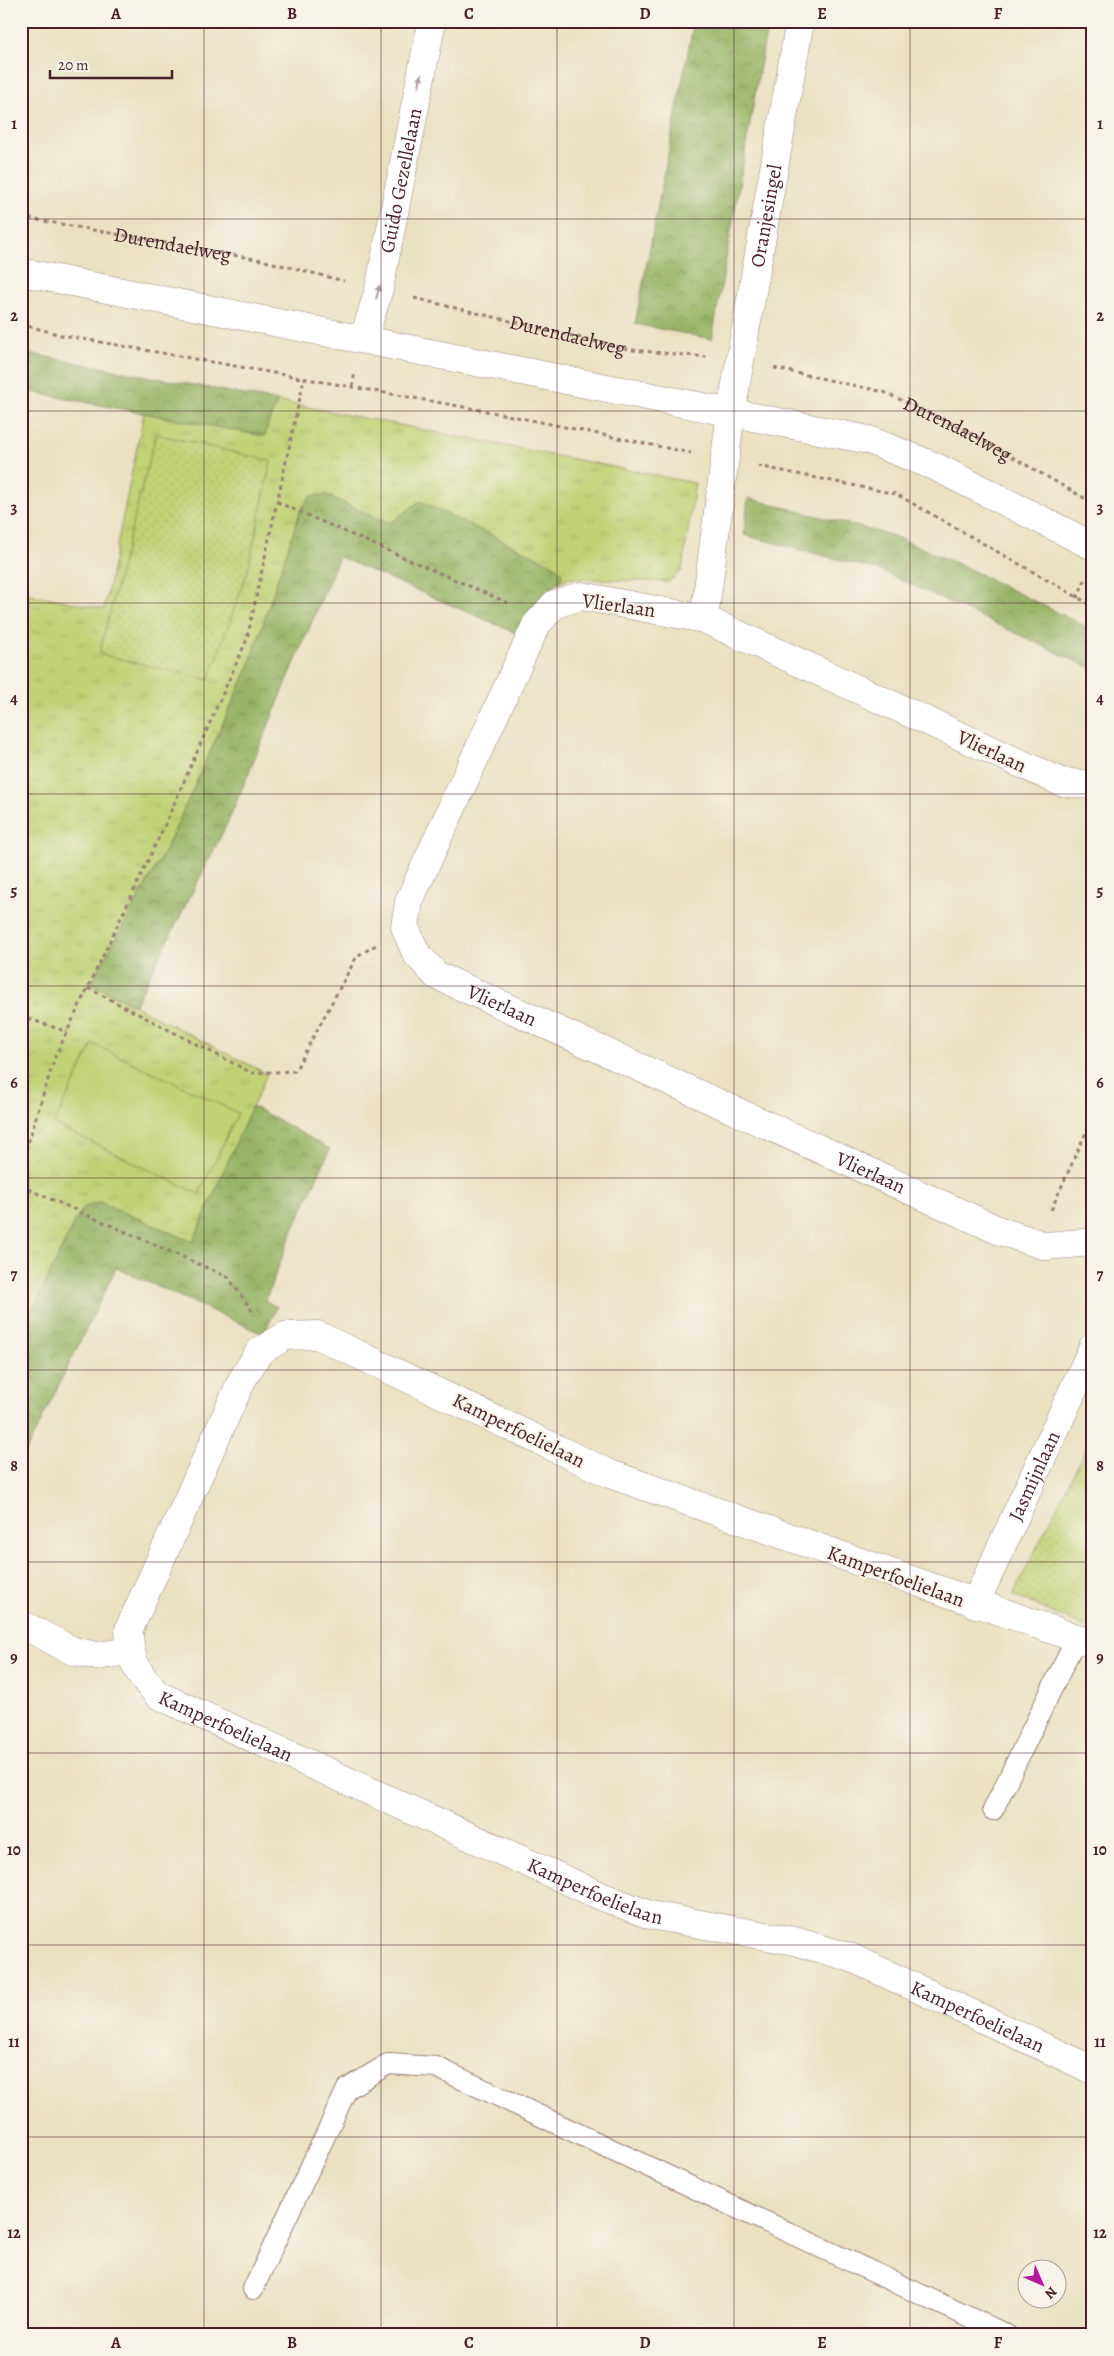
<svg xmlns="http://www.w3.org/2000/svg" width="1114" height="2356" font-family="Alegreya,serif">
	<style>
		.grass { fill: url(#grass-tufts); stroke: #857850 }
		.forest { fill: url(#forest-crowns); stroke: #716a48 }
		.park { fill: url(#park-dots); stroke: #857850 }
		.garden { fill: #c0d275; stroke: #857850 }
		.lines { fill: none; stroke-linecap: round; stroke-linejoin: round }
		.lane-casing { stroke: #9a8076; stroke-width: 22 }
		.street-casing { stroke: #9a8076; stroke-width: 29 }
		.path { stroke: #9a8076; stroke-width: 3; stroke-dasharray: 4 4; stroke-linecap: butt }
		.lane { stroke: #fff; stroke-width: 20 }
		.street { stroke: #fff; stroke-width: 28 }
		.oneway { fill: #ae9aa0 }
		.grid { fill: none; stroke: #4a1f2b; stroke-width: 1; stroke-opacity: 0.55 }
		.labels { text-anchor: middle; stroke-width: 4; stroke-linejoin: round; paint-order: stroke }
		.street-label { font-size: 20px; fill: #4a1f2b; stroke: #f7f3e8 }
		.neatline { fill: none; stroke: #4a1f2b; stroke-width: 2 }
		.grid-label { font-size: 16px; text-anchor: middle; font-weight: bold; fill: #4a1f2b }
	</style>
	<defs>
		<pattern id="grass-tufts" width="24" height="20" patternUnits="userSpaceOnUse" patternTransform="scale(1.25)"><rect width="24" height="20" fill="#c0d275"/><path d="M3 7l-1-3M5 7V3M7 7l1-3M15 17l-1-3M17 17v-4M19 17l1-3" fill="none" stroke="#a6b465"/></pattern>
		<pattern id="forest-crowns" width="20" height="18" patternUnits="userSpaceOnUse" patternTransform="scale(1.25)"><rect width="20" height="18" fill="#98b466"/><path d="M2 6a3 3 0 1 1 6 0M12 15a3 3 0 1 1 6 0" fill="none" stroke="#7e9254"/></pattern>
		<pattern id="park-dots" width="8" height="8" patternUnits="userSpaceOnUse" patternTransform="scale(1.25)"><rect width="8" height="8" fill="#c0d275"/><path d="M2 2h.1M6 6h.1" fill="none" stroke="#a6b465" stroke-width="1.8" stroke-linecap="round"/></pattern>
	</defs>
	<rect width="100%" height="100%" fill="#f7f3e8"/>
	<filter id="ink" filterUnits="userSpaceOnUse"><feTurbulence type="fractalNoise" baseFrequency=".02" numOctaves="2"/><feDisplacementMap in="SourceGraphic" scale="10" xChannelSelector="R" yChannelSelector="G"/><feConvolveMatrix kernelMatrix="1 2 1 2 8 2 1 2 1" color-interpolation-filters="sRGB"/></filter>
	<filter id="wash" filterUnits="userSpaceOnUse"><feTurbulence type="fractalNoise" baseFrequency=".0096" numOctaves="4" result="noise"/><feDisplacementMap in="SourceGraphic" scale="20" xChannelSelector="R" yChannelSelector="G"/><feGaussianBlur stdDeviation="1.12" result="paint"/><feColorMatrix in="noise" values="0 0 0 0 0 0 0 0 0 0 0 0 0 0 0 0 0 1.4 0 .05"/><feComposite in="paint" operator="in"/></filter>
	<g filter="url(#wash)">
		<rect width="100%" height="100%" fill="#eae1c1"/>
		<!-- grass -->
		<path class="grass" d="M277,401L695,483L682,571L668,582L567,578L560,582L562,573L392,522L382,521L327,495L300,512L249,666L165,851L100,967L92,984L267,1074L193,1242L99,1202L83,1208L74,1223L21,1336V592L104,609L144,413L264,436Z"/>
		<!-- forest -->
		<path class="forest" d="M694,21H768L712,339L635,324Z
			M21,352L277,401L264,436L21,390Z
			M327,495L382,521L392,522L420,501L554,565L562,573L560,582L542,594L523,636L339,557L228,822L135,1005L92,984L100,967L165,851L249,666L300,512L310,496Z
			M748,498L894,536L965,567L1093,630V669L882,571L744,535Z
			M252,1106L330,1149L290,1237L265,1301L277,1307L264,1334L116,1268L21,1462V1336L74,1223L83,1208L99,1202L193,1242Z"/>
		<!-- park -->
		<path class="park" d="M156,434L271,461L248,570L209,680L99,654Z
			M1093,1434V1624L1087,1628L1013,1595Z"/>
		<!-- garden -->
		<path class="garden" d="M93,1044L238,1113L199,1194L54,1124Z"/>
	</g>
	<g filter="url(#ink)">
		<g class="lines">
			<!-- lane casing -->
			<g class="lane-casing">
				<path id="lane" d="M993,1810L1076,1639
					M253,2289L347,2089L388,2064L436,2067L1007,2335"/>
			</g>
			<!-- street casing -->
			<g class="street-casing">
				<g id="street">
					<path d="M21,272L869,440L936,467L1093,546"/>
					<path id="s4" d="M364,338L379,289L432,21"/>
					<path id="s5" d="M704,619L731,412L800,21"/>
					<path id="s6" d="M1093,785L1061,782L704,619L581,596L555,604L536,625L409,901L405,927L416,953L436,975L1000,1231L1046,1246L1093,1242"/>
					<path id="s7" d="M975,1604L1093,1347"/>
					<path d="M21,1624L73,1651L97,1656L129,1651"/>
					<path id="s8" d="M1093,1644L610,1474L317,1335L285,1336L259,1352L242,1380L129,1629C129,1660 137,1673 158,1695L603,1897L650,1915L794,1941L852,1958L1093,2070"/>
				</g>
			</g>
			<!-- path -->
			<g class="path">
				<path id="s1" d="M21,217L261,260L344,281"/>
				<path id="s2" d="M414,298L632,350L706,357"/>
				<path d="M21,324L61,335L492,412L691,453"/>
				<path id="s3" d="M774,368L884,392L965,430L1093,503"/>
				<path d="M352,387L355,373"/>
				<path d="M758,466L896,494L1093,606"/>
				<path d="M277,502L508,603"/>
				<path d="M1077,598L1085,580"/>
				<path d="M88,988L252,1073L295,1071L357,956L376,945"/>
				<path d="M21,1016L67,1032"/>
				<path d="M21,1165L55,1057L162,831L247,639L304,379"/>
				<path d="M21,1186L228,1277L255,1315"/>
				<path d="M1051,1210L1093,1117"/>
			</g>
			<!-- lane -->
			<use href="#lane" class="lane"/>
			<!-- street -->
			<use href="#street" class="street"/>
		</g>
		<!-- one-way arrows -->
		<defs><path id="oneway-solid" d="M-6-.8H1V-3.2L6.5 0L1 3.2V.8H-6Z" transform="scale(1.25)"/></defs>
		<g class="oneway">
			<use href="#oneway-solid" transform="translate(420 81) rotate(-79)"/>
			<use href="#oneway-solid" transform="translate(378 292) rotate(-75)"/>
		</g>
	</g>
	<!-- grid -->
	<path class="grid" d="M204,21V2335M381,21V2335M557,21V2335M734,21V2335M910,21V2335M21,219H1093M21,411H1093M21,603H1093M21,794H1093M21,986H1093M21,1178H1093M21,1370H1093M21,1562H1093M21,1753H1093M21,1945H1093M21,2137H1093"/>
	<g class="labels">
		<!-- street labels -->
		<g class="street-label">
			<text dy="7" stroke="none"><textPath href="#s4" startOffset="162">Guido Gezellelaan</textPath></text>
			<text dy="7" stroke="none"><textPath href="#s5" startOffset="408">Oranjesingel</textPath></text>
			<text dy="7" stroke="none"><textPath href="#s1" startOffset="154">Durendaelweg</textPath></text>
			<text dy="7" stroke="none"><textPath href="#s2" startOffset="158">Durendaelweg</textPath></text>
			<text dy="7" stroke="none"><textPath href="#s3" startOffset="195">Durendaelweg</textPath></text>
			<text transform="translate(619 605) rotate(8)" y="7">Vlierlaan</text>
			<text transform="translate(992 751) rotate(25)" y="7">Vlierlaan</text>
			<text dy="7" stroke="none"><textPath href="#s6" startOffset="1066">Vlierlaan</textPath></text>
			<text dy="7" stroke="none"><textPath href="#s6" startOffset="1471">Vlierlaan</textPath></text>
			<text transform="translate(519 1430) rotate(26)" y="7">Kamperfoelielaan</text>
			<text dy="7" stroke="none"><textPath href="#s7" startOffset="141">Jasmijnlaan</textPath></text>
			<text transform="translate(896 1576) rotate(20)" y="7">Kamperfoelielaan</text>
			<text dy="7" stroke="none"><textPath href="#s8" startOffset="1354">Kamperfoelielaan</textPath></text>
			<text dy="7" stroke="none"><textPath href="#s8" startOffset="1759">Kamperfoelielaan</textPath></text>
			<text dy="7" stroke="none"><textPath href="#s8" startOffset="2164">Kamperfoelielaan</textPath></text>
		</g>
	</g>
	<!-- margin -->
	<rect width="1114" height="2356" fill="none" stroke="#f7f3e8" stroke-width="55"/>
	<!-- north arrow -->
	<g transform="translate(1042 2284) rotate(135)"><circle r="24" fill="#f7f3e8" stroke="#b29e9c"/>
	<path d="M0-4L9 19L0 12L-9 19Z" fill="#b5179e"/>
	<text y="-8" font-size="14" font-weight="bold" text-anchor="middle" fill="#4a1f2b">N</text>
	</g>
	<!-- scale -->
	<path d="M50 70v8h122v-8" fill="none" stroke="#4a1f2b" stroke-width="2.5"/>
	<text x="58" y="70" font-size="15" fill="#4a1f2b" stroke="#f7f3e8" stroke-width="4" paint-order="stroke">20 m</text>
	<rect x="28" y="28" width="1058" height="2300" class="neatline"/>
	<g class="grid-label">
		<text x="116" y="19">A</text>
		<text x="292" y="19">B</text>
		<text x="469" y="19">C</text>
		<text x="645" y="19">D</text>
		<text x="822" y="19">E</text>
		<text x="998" y="19">F</text>
		<text x="14" y="129">1</text>
		<text x="1100" y="129">1</text>
		<text x="14" y="321">2</text>
		<text x="1100" y="321">2</text>
		<text x="14" y="513">3</text>
		<text x="1100" y="513">3</text>
		<text x="14" y="704">4</text>
		<text x="1100" y="704">4</text>
		<text x="14" y="896">5</text>
		<text x="1100" y="896">5</text>
		<text x="14" y="1088">6</text>
		<text x="1100" y="1088">6</text>
		<text x="14" y="1280">7</text>
		<text x="1100" y="1280">7</text>
		<text x="14" y="1471">8</text>
		<text x="1100" y="1471">8</text>
		<text x="14" y="1663">9</text>
		<text x="1100" y="1663">9</text>
		<text x="14" y="1855">10</text>
		<text x="1100" y="1855">10</text>
		<text x="14" y="2047">11</text>
		<text x="1100" y="2047">11</text>
		<text x="14" y="2238">12</text>
		<text x="1100" y="2238">12</text>
		<text x="116" y="2348">A</text>
		<text x="292" y="2348">B</text>
		<text x="469" y="2348">C</text>
		<text x="645" y="2348">D</text>
		<text x="822" y="2348">E</text>
		<text x="998" y="2348">F</text>
	</g>
</svg>
